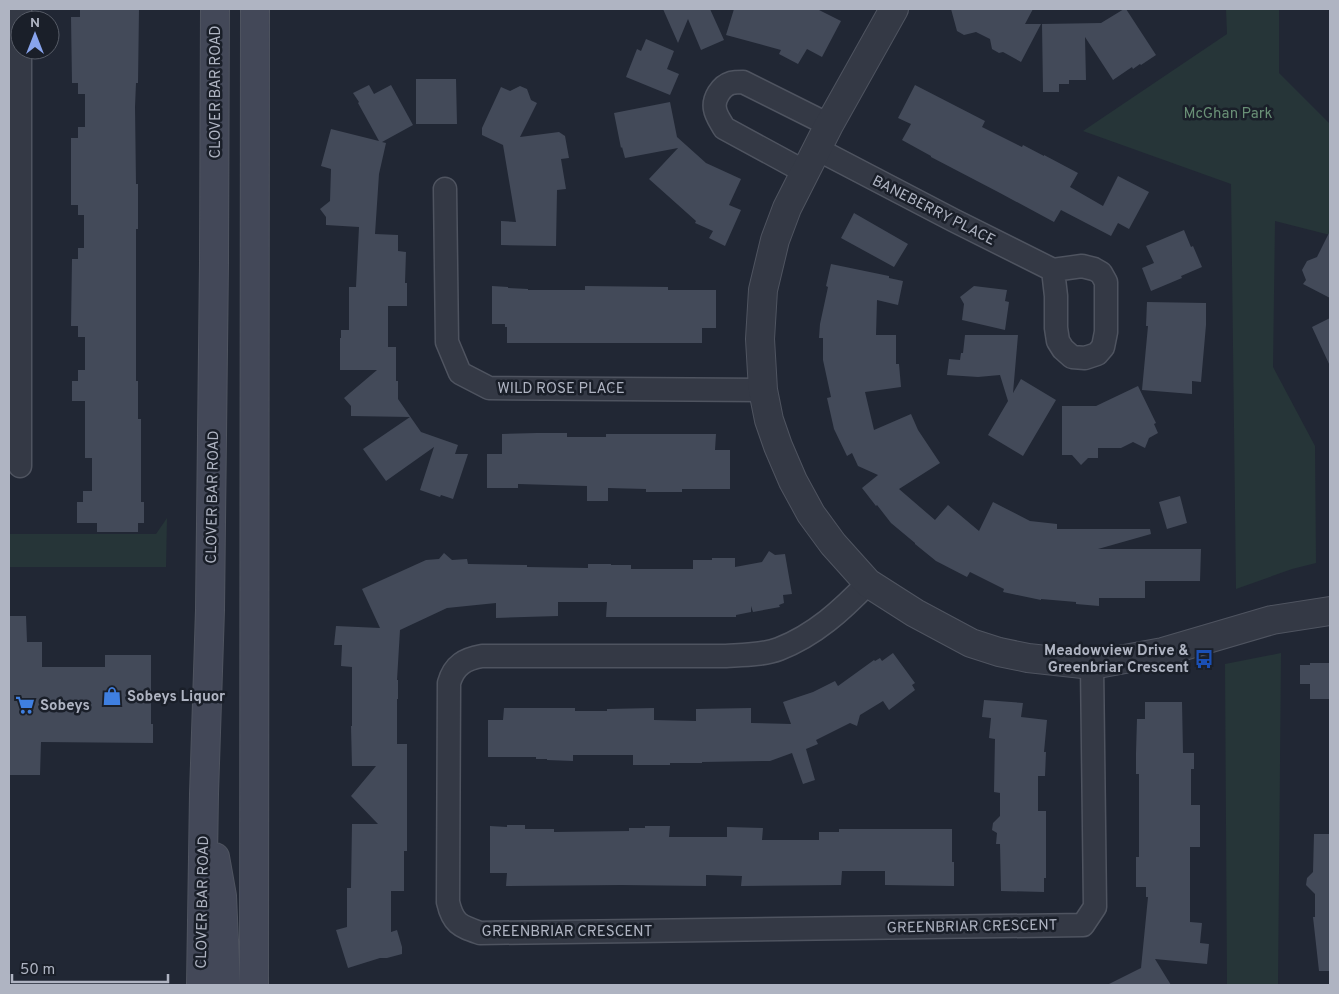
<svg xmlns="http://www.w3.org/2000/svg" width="1339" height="994" font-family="Overpass,sans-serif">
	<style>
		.green { fill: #263538 }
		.building { fill: #434a59 }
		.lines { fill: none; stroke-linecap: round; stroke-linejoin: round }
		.minor-casing { stroke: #4f5460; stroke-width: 25 }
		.tertiary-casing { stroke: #4f5460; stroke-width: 30 }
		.secondary-casing { stroke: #4f5460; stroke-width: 30 }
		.minor { stroke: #343945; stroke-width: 22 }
		.tertiary { stroke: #343945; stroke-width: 28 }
		.secondary { stroke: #434858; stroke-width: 28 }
		.labels { text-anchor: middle; stroke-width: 5; stroke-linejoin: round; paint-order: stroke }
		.street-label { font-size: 15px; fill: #afb4c2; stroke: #1a1f29 }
		.park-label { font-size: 15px; fill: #699076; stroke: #1a1f29 }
		.poi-label { font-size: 15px; font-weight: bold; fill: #afb4c2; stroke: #1a1f29; text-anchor: start }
	</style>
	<rect width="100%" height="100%" fill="#212734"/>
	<!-- green -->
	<path class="green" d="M1226,9H1279V73L1330,124V235L1275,221L1273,367L1315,446L1316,563L1292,569L1236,589L1231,184L1083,131L1227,34Z
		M167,518L166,567H9V534H156Z
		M1281,653L1278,985H1227L1225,664Z"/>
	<!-- building -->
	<path class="building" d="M80,9H139L138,83H136L135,107L136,184H138V229H136V381H138V419H141V502H144V523H138V532H97V523H77V502H83V491H92V458H85V401H72V381H78V370H85V337H78V326H71L72,259H78V248H84V215H78V205H71V138H78V127H85V94H78V83H72L71,17H80Z
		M663,9H710L724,40L701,50L688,19L678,43Z
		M734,9H817L841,21L822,57L807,49L798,64L779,54L781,50L726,35Z
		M951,9H1033L1025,24H1041L1021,62L1003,52L999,53L992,49L990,39L976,32L964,35L957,31Z
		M1124,9H1126L1156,55L1141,65L1140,64L1133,69L1132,67L1113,80L1085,37L1086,80H1069V84H1059V92H1043L1042,24L1101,23Z
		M646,39L674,51L667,69L679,74L670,95L626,77L637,49L641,51Z
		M416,79H456L457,124H416Z
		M369,85L374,94L391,85L413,125L382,142L386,143L379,174L375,234L398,235V251L406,252L405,283H407V306H388V347H396V381H398V399L421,432L458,445L455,454H468L453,499L441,495L440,497L420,490L434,447L386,481L363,449L410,417L351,416V406L344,398L377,370H340V338H341V330H349V287H356L359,227L326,225V217L320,209L330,201L331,169L321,166L331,129L379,141L358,103L359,102L353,93Z
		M915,85L985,121L982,127L1022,147L1023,145L1044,156V155L1078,173L1070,187L1103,206L1118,176L1149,192L1129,229L1118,223L1111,236L1061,210L1054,222L1000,193L931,157V156L902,140L911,124L898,118Z
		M520,86L527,89L531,100L537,103L520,137L559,132L565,136L569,158L561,159L566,189L557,190L556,246L501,245V221L516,222L503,145L482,135V128L501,87L510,91Z
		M670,102L677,137L706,163L741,179L729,205L741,210L725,246L709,238L713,231L695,223L696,221L649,179L678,148L625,158L622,147L621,148L614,113Z
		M854,213L908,244L894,267L841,238Z
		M1184,230L1191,247L1193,246L1202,267L1181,276L1182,278L1151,291L1142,268L1154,263L1146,246Z
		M1330,231V298L1303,284L1306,280L1302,270L1307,261L1317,257Z
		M831,264L889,276V278L903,281L898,305L877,300L876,335H896V364H899L901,387L865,392L874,430L911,414L918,430L940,463L899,489L935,520L948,505L979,531L993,502L1030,521L1057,524V529H1150L1151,534L1098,549H1201L1200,581H1145V598H1099V606L1076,604V602L1041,599V600L1003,592L1004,589L970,572L967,577L936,561L915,544V543L891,523L877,505L876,506L862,488L878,475L858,466L852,453L847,456L834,429L827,398L831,397L823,360V338H819L820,324L828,287L826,286Z
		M492,286L508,287V288L528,289V290H585V286L668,287V290H716V328H702V343H507V327H505V324H492Z
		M974,286L1007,290L1005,301L1009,302L1005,330L962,320L964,304L960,297Z
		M1147,302L1206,303V325L1201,382L1192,381V394L1142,390L1148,326H1146Z
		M1330,318V366L1312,327Z
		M965,335H1018L1013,393L1021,379L1056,400L1023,456L988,435L1008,401L1000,375L978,377L947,375L949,359L960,360L961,353H963Z
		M1138,386L1156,423L1154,424L1158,433L1149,438L1145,448L1133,442L1121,448H1098V458H1088L1081,465L1072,455H1062V406H1096Z
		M537,433H567V437H606V434H716L715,450H730V489H682V492H646V489L608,488V501H587V486L518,484V488H487V454H502V434Z
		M1180,496L1187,523L1167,529L1159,502Z
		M769,551L775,555L785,554L792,594L783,595L784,603L779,605L780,607L753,612L751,606V612L736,615V617H606L607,602H558V616L496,618V603L447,608L400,630L397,680H398V699H397V744H407V851H404V891H391V932L397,930L402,947V954L387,958H380L348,968L336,930L347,927V888H351L352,824H378L351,796L376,766H352L351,726H352V667L341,666L342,645H334L336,626L380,628L362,589L426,560L439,559L444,553L452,560L467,559L468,564L527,565V567L588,568V564H611V565H631V569H693V560H712V558H735V567L762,562Z
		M9,616H26L27,642H42V667H105V655H151V724H153V743L41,742L40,775H9Z
		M893,653L915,683L912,685L915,690L889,710L883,701L860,715L857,726L850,723L816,740L818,744L806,749L815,780L803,784L792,753L770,761L702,762V763H670V765H633V755H573V761L547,760V759H536V757H488V720H503L504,708H575V711H607V709L654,708V720L696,721V709L751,708V723L791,724L783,702L813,692L835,681L838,686L874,660L875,661L880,658L882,661Z
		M1310,663H1330V699H1310V684H1300V665H1310Z
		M984,700L1023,703L1021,717L1047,720L1044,752H1046L1045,776H1038V811H1046V878H1044V892L1001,891L1000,844H996L997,833L992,830L993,823L1000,816V793L994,792L995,739L989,738L991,718L982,717Z
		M1145,702H1182L1183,753H1194V769H1191V805H1200V847H1190V922L1202,923L1200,943L1209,944L1207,964L1155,959L1171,985H1107L1141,968L1148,897H1146V887H1136V857H1139V774H1136V753L1137,719H1145Z
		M507,825H525V829H554V832L629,831V828H645V826H670L669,837H727V827L763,828L762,840H819V832H839V829H952V862H954V886L885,885V871H842L841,885L741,886L742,876L706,875V886L621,885L506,886L507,873H490V826L507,827Z
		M1314,834H1330V971H1319L1313,917H1315V894L1306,885L1307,878L1313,872Z"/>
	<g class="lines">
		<!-- minor casing -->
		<g class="minor-casing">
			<path id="minor" d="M817,149L953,220L1053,270L1082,266L1094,269L1101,273L1106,282V332L1103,347L1097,354L1085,358L1072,357L1063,349L1058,341L1056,328V296L1053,270
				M805,172L724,128C721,122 716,116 715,109C713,99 721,86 731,83C735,82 739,82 743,82L829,125
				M445,189L447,342L460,373L489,388L763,390
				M20,466V9
				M868,583C842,610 815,635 779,649C763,655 743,655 726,656H482C465,659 454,665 449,683L448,902C453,924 460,926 480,933L1083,925L1095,907L1092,665"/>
		</g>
		<!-- tertiary casing -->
		<g class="tertiary-casing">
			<path id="tertiary" d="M894,9L829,125L787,208L775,240L763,290L760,339L763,390L769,420L778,446L793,481L811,514L833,544L868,583L915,613L971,643L999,652L1028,658L1092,665L1163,652L1272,620L1330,611"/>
		</g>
		<!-- secondary casing -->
		<g class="secondary-casing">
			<path id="secondary" d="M215,857L222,896L226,985
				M201,985L204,794L210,610L214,263L215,9
				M254,985L255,9"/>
		</g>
		<!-- minor -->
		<use href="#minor" class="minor"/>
		<!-- tertiary -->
		<use href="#tertiary" class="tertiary"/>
		<!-- secondary -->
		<use href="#secondary" class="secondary"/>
	</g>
	<!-- icons -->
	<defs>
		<g id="bus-bare" transform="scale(1.5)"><path d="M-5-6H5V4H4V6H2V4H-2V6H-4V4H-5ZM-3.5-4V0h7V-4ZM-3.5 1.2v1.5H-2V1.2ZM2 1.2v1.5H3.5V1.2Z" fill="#1a4fb4" stroke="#1a1f29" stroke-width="2.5" paint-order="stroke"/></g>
		<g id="shop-bare" transform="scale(1.5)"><path d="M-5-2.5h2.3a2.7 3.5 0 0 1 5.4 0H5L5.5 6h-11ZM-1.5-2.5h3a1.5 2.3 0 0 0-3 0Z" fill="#3f7fe0" stroke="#1a1f29" stroke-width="2.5" paint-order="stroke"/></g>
		<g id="supermarket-bare" transform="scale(1.5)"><path d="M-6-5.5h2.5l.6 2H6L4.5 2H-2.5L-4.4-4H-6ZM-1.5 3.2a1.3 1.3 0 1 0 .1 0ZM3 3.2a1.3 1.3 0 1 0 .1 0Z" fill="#3f7fe0" stroke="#1a1f29" stroke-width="2.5" paint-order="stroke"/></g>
	</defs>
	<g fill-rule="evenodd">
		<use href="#bus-bare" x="1204" y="659"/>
		<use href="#shop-bare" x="112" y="696"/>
		<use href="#supermarket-bare" x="25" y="705"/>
	</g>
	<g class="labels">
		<!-- street labels -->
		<g class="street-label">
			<text transform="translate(215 92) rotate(-90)" y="5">CLOVER BAR ROAD</text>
			<text transform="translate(934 210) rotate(27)" y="5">BANEBERRY PLACE</text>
			<text x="561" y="393">WILD ROSE PLACE</text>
			<text transform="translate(212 497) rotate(-89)" y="5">CLOVER BAR ROAD</text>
			<text transform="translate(202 902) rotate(-89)" y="5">CLOVER BAR ROAD</text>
			<text transform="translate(972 926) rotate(-1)" y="5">GREENBRIAR CRESCENT</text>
			<text x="567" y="936">GREENBRIAR CRESCENT</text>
		</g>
		<!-- park labels -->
		<g class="park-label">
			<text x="1228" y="118">McGhan Park</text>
		</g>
		<!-- poi labels -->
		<g class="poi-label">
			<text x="1189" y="655" text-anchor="end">Meadowview Drive &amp;<tspan x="1189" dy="17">Greenbriar Crescent</tspan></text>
			<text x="127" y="701">Sobeys Liquor</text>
			<text x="40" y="710">Sobeys</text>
		</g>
	</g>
	<!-- border -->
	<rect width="1339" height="994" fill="none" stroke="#afb4c2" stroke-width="20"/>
	<!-- north arrow -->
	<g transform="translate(35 35)"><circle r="24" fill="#1a1f29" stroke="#565b66"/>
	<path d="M0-4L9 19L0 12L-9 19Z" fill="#88a4ed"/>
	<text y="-8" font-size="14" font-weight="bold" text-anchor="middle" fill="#afb4c2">N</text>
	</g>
	<!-- scale -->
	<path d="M12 974v8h156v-8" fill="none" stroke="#afb4c2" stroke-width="2.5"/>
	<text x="20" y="974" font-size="15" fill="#afb4c2" stroke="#1a1f29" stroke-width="4" paint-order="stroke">50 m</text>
</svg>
